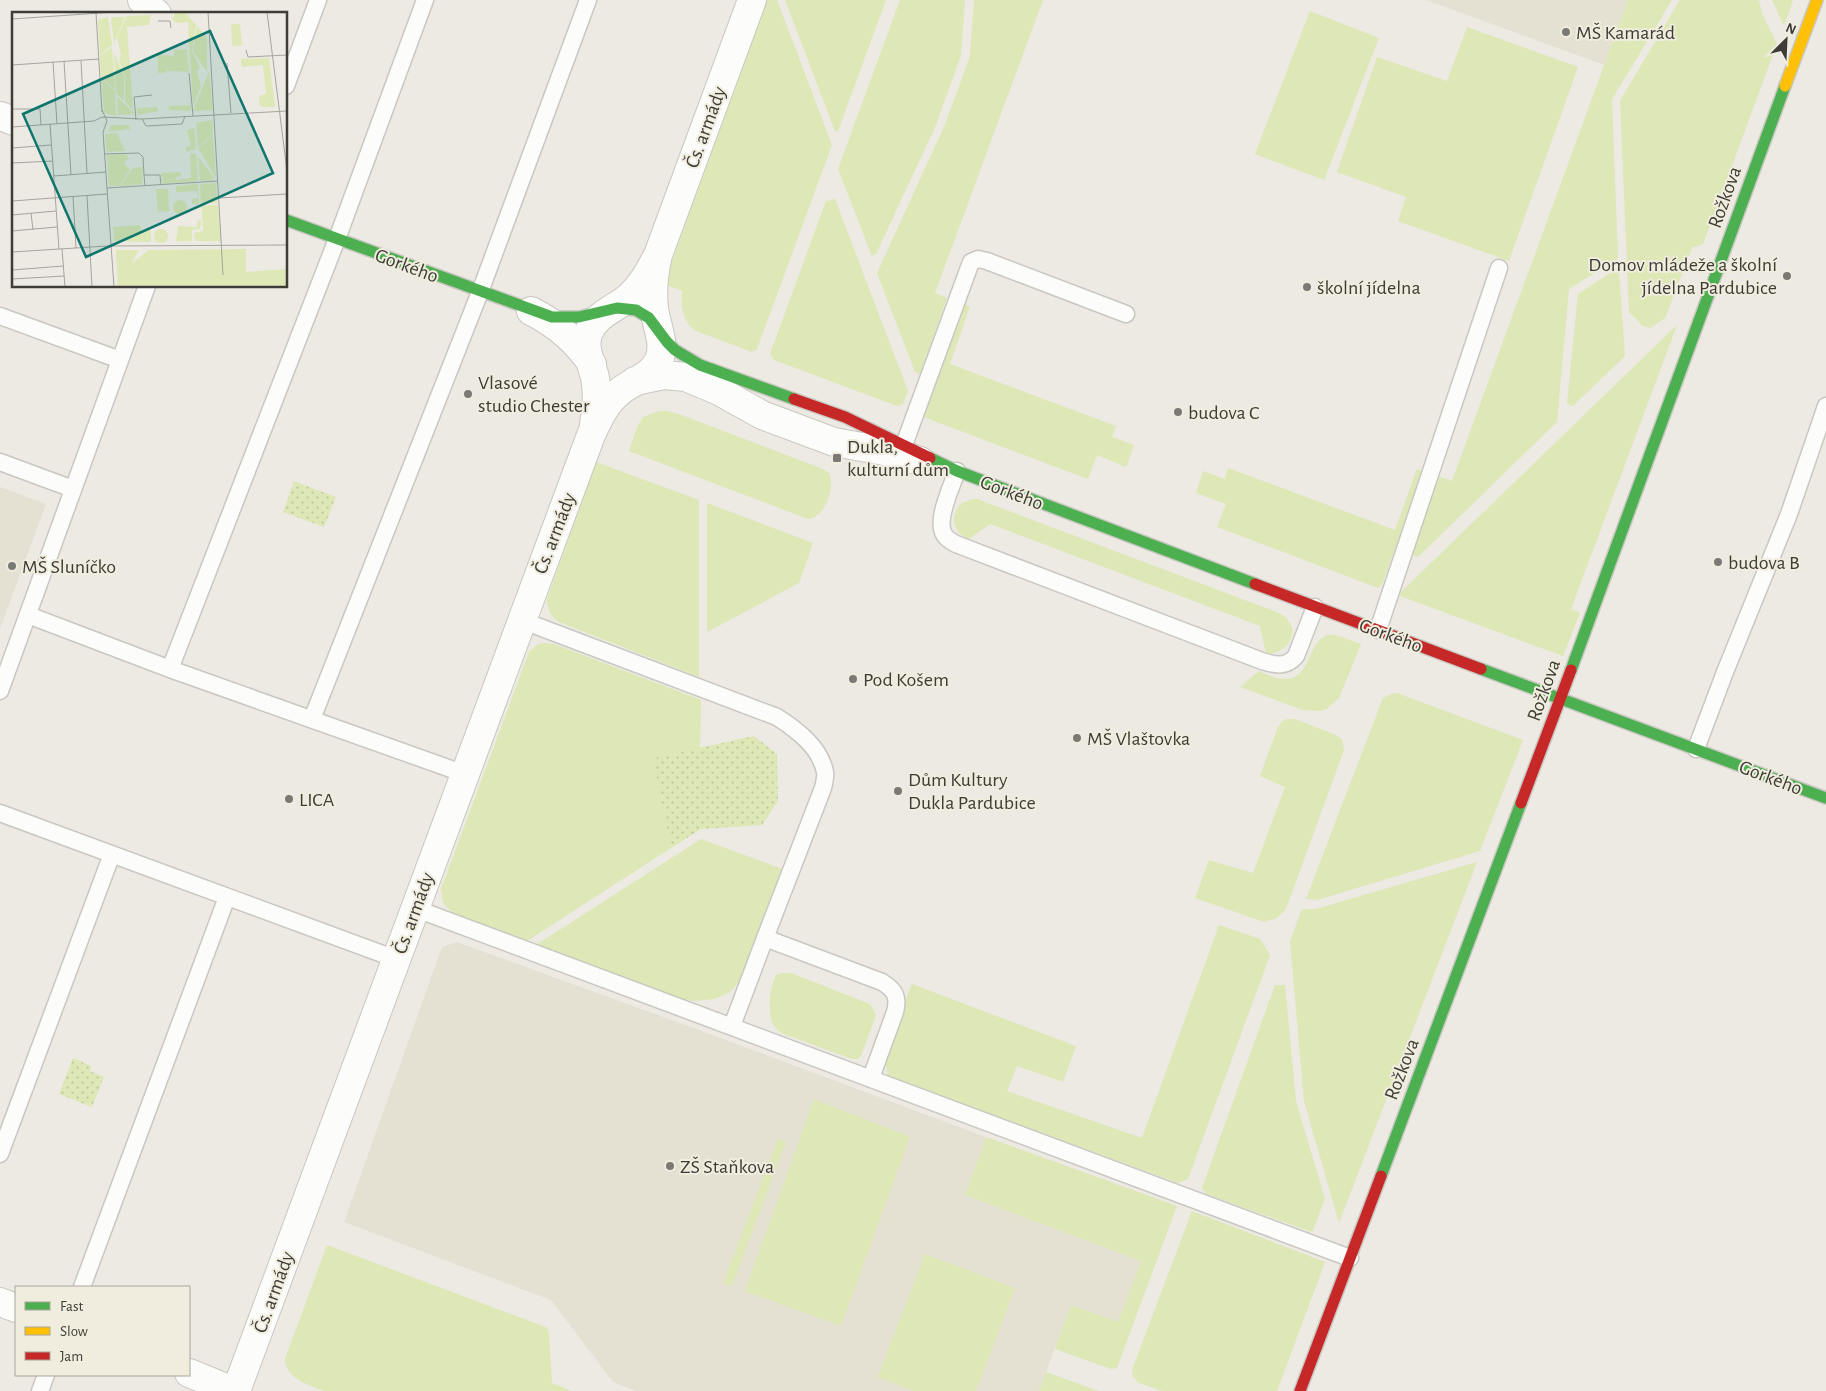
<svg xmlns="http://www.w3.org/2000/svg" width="1826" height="1391" font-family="'Alegreya Sans',sans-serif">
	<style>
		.built { fill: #e4e1d2 }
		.grass { fill: #dee7b6 }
		.park { fill: url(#park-dots) }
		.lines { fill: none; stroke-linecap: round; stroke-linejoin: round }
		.lane-casing { stroke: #c9c7c2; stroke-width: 19 }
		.street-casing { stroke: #c9c7c2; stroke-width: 30 }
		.fast-casing { stroke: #c9c7c2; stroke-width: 14 }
		.slow-casing { stroke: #c9c7c2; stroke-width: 14 }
		.jam-casing { stroke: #c9c7c2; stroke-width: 14 }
		.lane { stroke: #fcfcfb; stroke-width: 16 }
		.street { stroke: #fcfcfb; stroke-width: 28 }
		.fast { stroke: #4caf50; stroke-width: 11 }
		.slow { stroke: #ffc107; stroke-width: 11 }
		.jam { stroke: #c62828; stroke-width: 11 }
		.poi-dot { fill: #7a7973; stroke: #f0eddf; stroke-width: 2 }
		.labels { text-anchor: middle; stroke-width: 4; stroke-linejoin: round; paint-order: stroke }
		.poi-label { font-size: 20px; fill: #3d3c36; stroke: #f0eddf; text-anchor: start }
		.street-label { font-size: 20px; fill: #3d3c36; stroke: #f0eddf }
		.inset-road { fill: none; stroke: #a6a49e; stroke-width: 1 }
		.view { fill: #0f766e; fill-opacity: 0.15; stroke: #0f766e; stroke-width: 2.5 }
		.inset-edge { fill: none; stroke: #3d3c36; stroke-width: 2.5 }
	</style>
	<defs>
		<pattern id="park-dots" width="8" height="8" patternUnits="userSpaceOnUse" patternTransform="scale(1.25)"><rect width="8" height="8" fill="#dee7b6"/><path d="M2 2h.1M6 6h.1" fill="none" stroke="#bfc79d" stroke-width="1.8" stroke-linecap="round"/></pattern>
	</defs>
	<rect width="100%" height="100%" fill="#eceae3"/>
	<!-- built -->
	<path class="built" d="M1426,0H1628L1604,65Z
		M0,487L46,504L0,629Z
		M457,942L699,1030L986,1137L965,1195L1141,1261L1118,1323L1071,1305L1039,1391H636L613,1382L551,1300L344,1222L442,947Z"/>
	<!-- grass -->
	<path class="grass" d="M767,0H777L832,145L757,349L752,352L696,331C682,321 681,307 682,291L667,285L670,267Z
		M785,0H886L838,131H835Z
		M900,0H965L961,55L936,125L876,254L872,256L838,169Z
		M974,0H1043L935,293L947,298L920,374L915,372L877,273L944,127L970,56Z
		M1628,0H1672L1612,99L1618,258L1569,289L1557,422L1418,557L1412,555L1439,477L1452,481Z
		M1680,0H1759L1762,14L1777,44L1703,244L1692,248L1665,318L1650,328L1643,326L1629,312L1620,101Z
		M1772,0H1793L1784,26Z
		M1310,11L1379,38L1324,180L1255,154Z
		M1467,27L1578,67L1509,261L1398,221L1406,197L1337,172L1377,57L1447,81Z
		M835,199L908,391L903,404L897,406L774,360L770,354L826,201Z
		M1615,270L1619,272L1625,356L1573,406L1567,404L1578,294Z
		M961,303L970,306L950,364L1116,426L1112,437L1134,445L1126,467L1097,455L1088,479L926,418L921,410Z
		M1677,325L1571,609L1580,613L1563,656L1400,596L1401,592Z
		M659,411H668L679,414L823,469L829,473C836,486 825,518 808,519L629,451L637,427L643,417Z
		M596,462L699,500V677L559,622C551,617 547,609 547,599Z
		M1228,468L1395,530L1417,469L1424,471L1382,584L1378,588L1217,527L1226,504L1196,493L1203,471L1225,479Z
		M972,499H977L1279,613C1304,627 1290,654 1266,654L1260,626L990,524L969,539C954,534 949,517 960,505C963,502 968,501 972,499Z
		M707,503L813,543L799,583L707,632Z
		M1327,635H1336L1361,644L1339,698L1328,708L1321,711L1303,710L1240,687L1259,671C1266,674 1274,678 1282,679C1312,681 1306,644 1327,635Z
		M544,643L554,644L701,700L700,748L654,758L671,848L527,941L453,913L443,903L441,889L529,652L538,644Z
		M1393,693H1397L1523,740L1480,851L1317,900L1306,899L1383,698Z
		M1287,719H1295L1336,735L1342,740L1344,750L1286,909L1277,918L1264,922L1195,898L1209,860L1253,873L1285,787L1260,776L1278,727L1283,721Z
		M701,839L782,869L744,975L738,983L730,992L715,999L693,1001L679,998L536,945Z
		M1477,862L1339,1223L1304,1101L1290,941L1302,909H1316Z
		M1219,925L1260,939L1270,955L1188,1179L1178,1183L888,1076L884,1054L912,984L1076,1046L1063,1082L1017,1066L1007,1091L1142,1138Z
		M782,973H791L870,1004L876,1015L861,1056L857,1059H852L781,1033C777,1029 772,1025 771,1019C768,1005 770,988 776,975Z
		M1275,985H1285L1296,1101L1325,1199L1312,1232L1206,1194L1202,1188Z
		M814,1099L910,1137L841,1326L745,1291Z
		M986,1137L1177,1206L1117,1368L1111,1369L1055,1349L1071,1305L1118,1322L1141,1261L965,1195Z
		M778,1139L786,1142L732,1286L723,1283Z
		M1192,1211L1325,1262L1277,1391H1162L1139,1383L1133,1377L1132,1370Z
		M327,1245L543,1326L547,1328L549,1334L552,1383L571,1391H324C309,1385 285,1378 285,1359Z
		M925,1254L1015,1288L976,1391H914L878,1377Z
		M1046,1372L1099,1391H1039Z"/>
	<!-- park -->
	<path class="park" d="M294,481L336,497L324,527L283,512Z
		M754,736L777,754L778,801L762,825L701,829L671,848L653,758Z
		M73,1058L91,1066L90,1071L104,1077L92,1107L59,1094Z"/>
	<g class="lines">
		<!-- lane casing -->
		<g class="lane-casing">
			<path id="lane" d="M286,86L318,0
				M0,316L120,360
				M901,453L971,262L978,259L987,261L1126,314
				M0,462L73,489
				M957,471C952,486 933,524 946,537C948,540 953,542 956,544L1262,661C1275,665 1286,668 1296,656L1315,607
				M28,615L170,669L465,774
				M521,620L777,717C797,730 820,747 825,772C826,777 824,783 823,788L765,938
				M1378,630L1499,268
				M170,669L337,239L425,0
				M0,691L147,286
				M312,719L480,292L588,0
				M1696,749L1725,672L1789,514L1826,406
				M0,813L396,959
				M414,908L1350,1258
				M732,1026L765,938L882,982C895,990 899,997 895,1012L871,1078
				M0,1154L112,854
				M82,1287L227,897
				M40,1391L46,1375"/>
		</g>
		<!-- street casing -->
		<g class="street-casing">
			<path id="street" d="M142,0L157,14
				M0,116L14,121
				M531,311C557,324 576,340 592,364
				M635,381L664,375L686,377L719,391L762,415L834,442L884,451L920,461
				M594,424C597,409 598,393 595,378C592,363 583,350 588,334C595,314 616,309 630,296C643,284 650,270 658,255L752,0
				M0,1302L16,1308
				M189,1373L233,1391
				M236,1391L591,435C598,420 605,404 618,393C631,381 651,378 659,360C666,343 656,326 654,308C652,290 654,272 658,255"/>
		</g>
		<!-- fast casing -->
		<g class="fast-casing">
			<path id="fast" d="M286,220L552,317H579L617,308L636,310L649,318L667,342L675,350L700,365L794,399
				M930,458L957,471L1255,584
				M1481,669L1826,798
				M1571,670L1785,86
				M1381,1176L1521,803"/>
		</g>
		<!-- slow casing -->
		<g class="slow-casing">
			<path id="slow" d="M1785,86L1817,0"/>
		</g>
		<!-- jam casing -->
		<g class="jam-casing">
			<path id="jam" d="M794,399L845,417L930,458
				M1255,584L1481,669
				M1521,803L1571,670
				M1300,1391L1381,1176"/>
		</g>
		<!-- lane -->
		<use href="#lane" class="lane"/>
		<!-- street -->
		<use href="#street" class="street"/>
		<!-- fast -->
		<use href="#fast" class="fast"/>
		<!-- slow -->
		<use href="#slow" class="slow"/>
		<!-- jam -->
		<use href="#jam" class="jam"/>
	</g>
	<!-- markers -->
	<g class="poi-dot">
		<circle cx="1566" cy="32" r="5"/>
		<circle cx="1787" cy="276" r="5"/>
		<circle cx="1307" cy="287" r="5"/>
		<circle cx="468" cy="394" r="5"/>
		<circle cx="1178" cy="412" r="5"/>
		<rect x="832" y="453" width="10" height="10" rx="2.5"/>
		<circle cx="1718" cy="562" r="5"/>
		<circle cx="12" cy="566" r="5"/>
		<circle cx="853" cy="679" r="5"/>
		<circle cx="1077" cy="738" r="5"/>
		<circle cx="898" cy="791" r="5"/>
		<circle cx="289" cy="799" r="5"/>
		<circle cx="670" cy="1166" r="5"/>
	</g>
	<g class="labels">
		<!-- poi labels -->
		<g class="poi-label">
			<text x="1576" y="39">MŠ Kamarád</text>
			<text x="1777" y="271" text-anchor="end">Domov mládeže a školní<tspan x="1777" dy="23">jídelna Pardubice</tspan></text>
			<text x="1317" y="294">školní jídelna</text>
			<text x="478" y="389">Vlasové<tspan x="478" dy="23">studio Chester</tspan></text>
			<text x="1188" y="419">budova C</text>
			<text x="847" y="453">Dukla,<tspan x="847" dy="23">kulturní dům</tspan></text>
			<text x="1728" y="569">budova B</text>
			<text x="22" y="573">MŠ Sluníčko</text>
			<text x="863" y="686">Pod Košem</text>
			<text x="1087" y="745">MŠ Vlaštovka</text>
			<text x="908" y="786">Dům Kultury<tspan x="908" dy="23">Dukla Pardubice</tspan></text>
			<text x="299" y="806">LICA</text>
			<text x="680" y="1173">ZŠ Staňkova</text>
		</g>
		<!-- street labels -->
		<g class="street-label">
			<text transform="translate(705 127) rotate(-70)" y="7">Čs. armády</text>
			<text transform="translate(1724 197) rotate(-70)" y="7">Rožkova</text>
			<text transform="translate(407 265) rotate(20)" y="7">Gorkého</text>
			<text transform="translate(1012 492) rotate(21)" y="7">Gorkého</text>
			<text transform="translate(554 533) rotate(-69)" y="7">Čs. armády</text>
			<text transform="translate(1391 635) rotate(20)" y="7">Gorkého</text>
			<text transform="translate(1543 690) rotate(-70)" y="7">Rožkova</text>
			<text transform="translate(1771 777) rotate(21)" y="7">Gorkého</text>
			<text transform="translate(413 913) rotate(-70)" y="7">Čs. armády</text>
			<text transform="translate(1401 1069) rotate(-69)" y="7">Rožkova</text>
			<text transform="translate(273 1292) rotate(-70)" y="7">Čs. armády</text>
		</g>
	</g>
	<!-- overview -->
	<g transform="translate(12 12)">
		<rect width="275" height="275" fill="#eceae3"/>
		<path d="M173,0L184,13L180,39L188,55L185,60L189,74L181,94L176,10L164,11L160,7L163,1ZM139,3L137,13L115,15L121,98L113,90V64L107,48L109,42L105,25L115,4ZM96,5L100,33L88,43L86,8ZM101,5H113L102,31L99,7ZM219,12H228L230,33L220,34ZM185,14L195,26V60L181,39ZM100,35L103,77H102L89,64L88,44ZM175,37L177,60L156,59L154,50L155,60L146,61V43L162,44V38ZM102,40L112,64V89L104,81ZM257,46L263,95H254L248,94L247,84L254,82L251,53L230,55L229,47ZM197,59L201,98L181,99ZM89,66L103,79L104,104L92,101ZM105,85L122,101V102L106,103ZM177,85L179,99L156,98L158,94L178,93ZM125,96L145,95L147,99L125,103ZM200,108L201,122L186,135L184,111ZM99,113H117L118,117L96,120ZM182,116L184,137L174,140V135L179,134L175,118ZM105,121L113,139L95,140L93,122ZM201,123L204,166L186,136ZM178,141L184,142L186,169L151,172L149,161L169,160V164L164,165V168L179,166ZM114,142L117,147L112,150L118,158L108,174H97L95,143ZM186,145L201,164V168L188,169ZM131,155L130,172L109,174L121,156ZM204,171L205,191H189L188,172ZM186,172L187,192H180V187L186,186L185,179L164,180V174ZM144,177H156L157,199L146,200ZM161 195a7 7 0 1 1 14 0a7 7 0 1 1-14 0ZM206,193L209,229H183L182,221L191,219L190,194ZM189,208L188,217L180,218V229H164L166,214L185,215V209ZM127,213L130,219L139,218V230L102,229L101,215ZM142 224a7 7 0 1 1 14 0a7 7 0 1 1-14 0ZM234,237V260L275,257V275H106L104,238H127L119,252L137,238Z" fill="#dee7b6"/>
		<path class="inset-road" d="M196,0L211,263M255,0L275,159M84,1L90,100M0,7L103,0M146,9H158L159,16M234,38L236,45L275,43M52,49L59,163M69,49L75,161M41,50L45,112M215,51L219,101M0,53L87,47M177,61L181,104M0,97H28L29,113M90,98L95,109L91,120L102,275M130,107L134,114L170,112L173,104M124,108L122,85L140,83M38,112L47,237M0,115L82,109L90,105L130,107L275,99M0,136L39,133M92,142L127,141L131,145L132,163M0,151L41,149M42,164L94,160M133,174L132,163H148L149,173M95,176L206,169M61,184L64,236M75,184L80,275M207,186L275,182M0,189L95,182M19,201L21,218M0,203L44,199M0,219L45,215M50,237L53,275M0,240L95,234L275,233M0,258L51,254M0,267L52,264"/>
		<path class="view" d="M198,19L261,161L74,245L11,102Z"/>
		<rect width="275" height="275" class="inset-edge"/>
	</g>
	<!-- legend -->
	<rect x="15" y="1286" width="175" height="90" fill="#f0eddf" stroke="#a8a69b"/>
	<rect x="25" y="1302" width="25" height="8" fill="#4caf50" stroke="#a8a69b"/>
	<text x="60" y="1311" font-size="15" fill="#3d3c36">Fast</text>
	<rect x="25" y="1327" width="25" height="8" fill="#ffc107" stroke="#a8a69b"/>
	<text x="60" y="1336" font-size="15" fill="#3d3c36">Slow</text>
	<rect x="25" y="1352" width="25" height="8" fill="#c62828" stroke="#a8a69b"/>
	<text x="60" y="1361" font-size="15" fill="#3d3c36">Jam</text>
	<!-- north arrow -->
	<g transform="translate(1786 40) rotate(24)" stroke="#f0eddf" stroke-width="4" paint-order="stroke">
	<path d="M0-4L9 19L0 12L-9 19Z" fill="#3d3c36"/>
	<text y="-8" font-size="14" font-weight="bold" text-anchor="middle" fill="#3d3c36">N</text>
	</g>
</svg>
